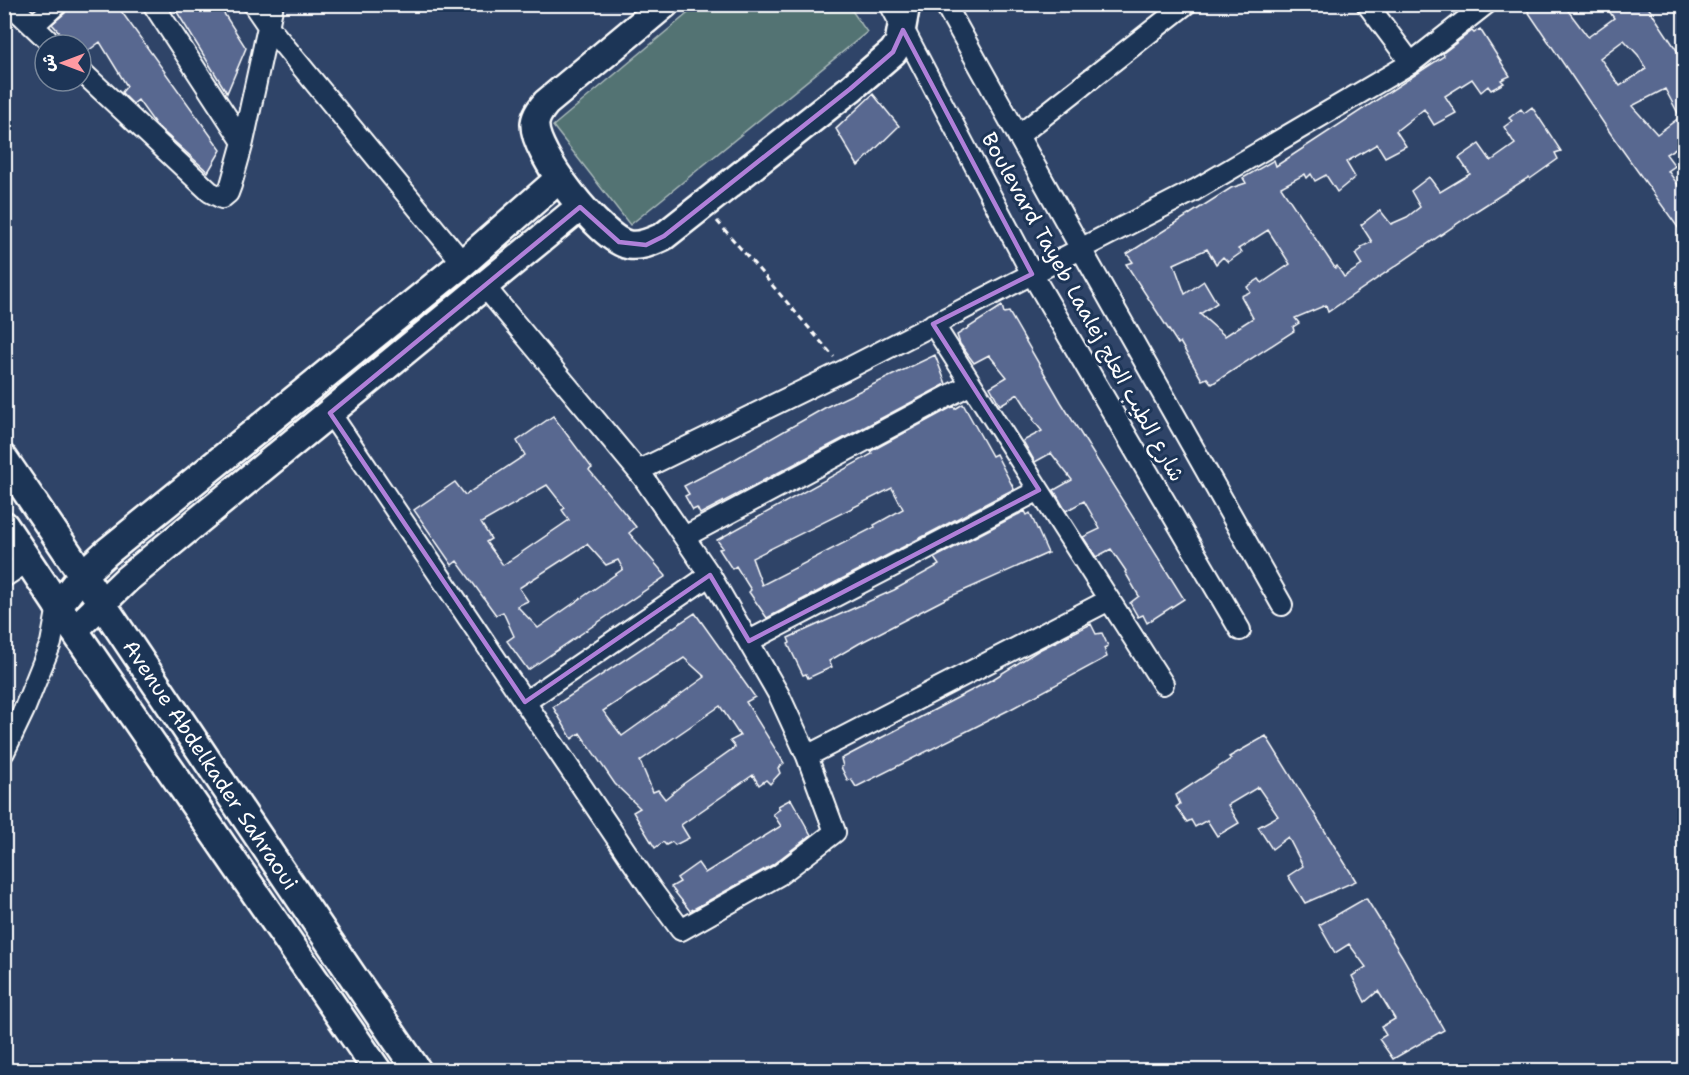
<svg xmlns="http://www.w3.org/2000/svg" width="1689" height="1075" font-family="'Shantell Sans','Playpen Sans Arabic',sans-serif">
	<style>
		.park { fill: #537373; stroke: #a9b9b9; stroke-width: 1.5 }
		.building { fill: #586890; stroke: #fff; stroke-width: 1.5; fill-rule: evenodd }
		.lines { fill: none; stroke-linecap: round; stroke-linejoin: round }
		.street-casing { stroke: #fff; stroke-width: 24 }
		.secondary-casing { stroke: #fff; stroke-width: 32 }
		.path { stroke: #fff; stroke-width: 3; stroke-dasharray: 6 4.5; stroke-linecap: butt }
		.street { stroke: #1d3557; stroke-width: 20 }
		.secondary { stroke: #1d3557; stroke-width: 27 }
		.marked { fill: none; stroke: #b080d9; stroke-width: 4.5; stroke-linejoin: round }
		.labels { text-anchor: middle; stroke-width: 6; stroke-linejoin: round; paint-order: stroke }
		.street-label { font-size: 21px; fill: #fff; stroke: #1d3557 }
	</style>
	<rect width="100%" height="100%" fill="#2f4468"/>
	<filter id="ink" filterUnits="userSpaceOnUse"><feTurbulence type="fractalNoise" baseFrequency=".0167" numOctaves="2"/><feDisplacementMap in="SourceGraphic" scale="12" xChannelSelector="R" yChannelSelector="G"/><feConvolveMatrix kernelMatrix="1 2 1 2 8 2 1 2 1" color-interpolation-filters="sRGB"/></filter>
	<g filter="url(#ink)">
		<!-- park -->
		<path class="park" d="M699,4L848,5L867,32L630,225L553,126Z"/>
		<!-- building -->
		<path class="building" d="M70,4H116L221,150L208,172L156,125L138,100L133,104L123,94L122,92L127,86L100,42L81,56V45H71L52,24L65,13Z
			M172,4H218L246,48L227,93Z
			M1523,4H1563L1588,37L1614,18L1604,4H1646L1684,61V143L1666,154L1675,166L1668,171L1684,193V236L1613,137ZM1624,40L1638,55L1646,69L1620,86L1600,58ZM1665,89L1680,117L1657,134L1632,106Z
			M1480,29L1510,76L1501,80L1504,83L1491,90L1488,86L1481,92L1472,79L1445,96L1456,113L1434,125L1424,109L1396,131L1406,146L1385,157L1377,144L1346,162L1355,177L1337,192L1326,175L1315,181L1311,174L1307,178L1305,174L1281,187L1335,268L1337,266L1344,277L1362,265L1355,254L1362,249L1361,247L1372,242L1361,225L1380,210L1391,224L1407,217L1420,207L1411,191L1429,177L1440,192L1470,174L1459,158L1479,144L1491,161L1515,144L1504,127L1512,121L1509,118L1521,109L1524,113L1532,107L1561,151L1555,153L1558,159L1530,179L1529,177L1476,211L1328,312L1326,305L1295,318L1299,323L1293,327L1294,331L1212,384L1207,378L1202,380L1180,342L1178,344L1126,264L1133,262L1127,254L1231,188L1246,183L1243,178L1274,160L1276,166L1444,56L1443,53L1472,31L1474,33ZM1268,230L1290,264L1262,283L1259,279L1247,287L1250,292L1241,296L1253,318L1225,336L1200,314L1217,303L1204,281L1185,294L1174,264L1207,249L1216,264L1223,257L1228,262L1242,252L1238,249Z
			M873,94L899,126L858,166L836,129Z
			M1002,306L1004,313L1009,312L1061,402L1184,599L1147,623L1143,615L1138,617L1130,603L1139,596L1125,572L1126,571L1111,549L1096,557L1083,537L1100,529L1084,501L1066,511L1054,490L1072,480L1051,453L1035,462L1023,441L1042,431L1033,420L1034,419L1018,394L1000,405L990,387L1007,377L989,355L974,363L960,344L957,335Z
			M935,355L946,384L700,514L697,508L693,510L685,496L689,494L684,486L730,462L828,406Z
			M963,404L992,456L996,454L1014,489L767,618L749,592L751,590L736,566L732,569L719,549L723,548L717,540L872,454L871,451L954,406L955,409ZM892,488L903,509L874,525L875,527L762,585L752,558Z
			M553,416L592,468L589,470L636,527L629,533L666,576L528,670L507,641L514,636L503,612L496,615L457,561L452,565L414,510L455,482L465,495L525,455L517,441ZM547,485L565,508L562,510L569,520L503,565L486,542L491,539L481,523ZM587,544L606,565L618,560L623,569L538,628L517,606L528,601L519,588Z
			M1025,511L1027,515L1030,513L1048,553L947,598L860,643L829,661L832,667L808,678L806,674L803,675L788,644L790,643L788,638L894,590L939,565L934,558Z
			M695,613L755,697L746,702L784,763L778,768L780,773L770,784L766,780L759,785L753,775L681,825L689,838L675,845L672,842L666,845L663,842L655,848L633,812L640,808L615,784L580,733L572,739L553,707ZM684,658L705,677L622,736L603,711ZM720,706L740,736L730,741L735,747L683,784L665,799L658,790L653,792L640,761Z
			M1091,624L1096,634L1102,633L1108,646L1104,648L1107,657L1009,710L856,787L851,779L848,781L841,767L843,766L841,759L993,679L1039,650Z
			M1266,736L1356,881L1305,903L1288,876L1303,866L1288,837L1272,849L1258,827L1278,816L1258,787L1228,805L1239,823L1217,836L1207,820L1195,827L1191,820L1187,822L1176,807L1180,804L1176,795L1231,759L1229,757Z
			M791,799L811,835L772,865L690,911L671,887L680,882L677,878L698,863L705,873L781,826L773,814L780,809L778,806Z
			M1366,898L1402,956L1444,1030L1393,1059L1379,1039L1386,1035L1381,1027L1395,1019L1378,991L1365,1002L1352,976L1366,967L1349,944L1335,953L1319,925Z"/>
		<g class="lines">
			<!-- street casing -->
			<g class="street-casing">
				<path id="street" d="M10,4L53,45
					M153,4L243,142
					M253,4L268,26L463,263
					M890,4L1032,274L1240,630
					M945,4L1081,249L1282,605
					M1367,4L1411,63
					M33,26L57,4
					M81,71L210,192L222,198L228,193L231,185L243,142L273,4
					M1018,136L1186,4
					M933,324L1163,684
					M330,413L651,889L681,930L779,875L835,832L807,756L779,695L710,575L643,477L485,287
					M638,471L845,370L1195,190L1411,63L1486,4
					M684,537L971,384
					M4,577L28,561
					M749,641L1039,490
					M525,702L710,575
					M4,752L24,710L51,643L58,606
					M807,756L1109,600"/>
			</g>
			<!-- secondary casing -->
			<g class="secondary-casing">
				<g id="secondary">
					<path d="M665,4L546,103C541,109 536,115 535,123C532,152 601,240 629,245C641,247 653,241 664,236L850,89L893,52L899,43L906,4"/>
					<path id="s1" d="M4,459C143,662 277,868 417,1070"/>
					<path d="M4,525L74,630L377,1070"/>
					<path d="M58,606L83,574L107,552L463,263L559,179"/>
					<path d="M74,630L127,579L580,207"/>
				</g>
			</g>
			<!-- path -->
			<path class="path" d="M717,221L834,357"/>
			<!-- street -->
			<use href="#street" class="street"/>
			<!-- secondary -->
			<use href="#secondary" class="secondary"/>
		</g>
	</g>
	<!-- marked area -->
	<path class="marked" d="M903,30L1032,274L933,324L1039,490L749,641L710,575L525,702L330,413L580,207L619,242L646,245L664,236L850,89L893,52Z"/>
	<g class="labels">
		<!-- street labels -->
		<g class="street-label">
			<text transform="translate(1083 307) rotate(61)" y="7">Boulevard Tayeb Laalej شارع الطيب العلج</text>
			<text dy="7" stroke="none"><textPath href="#s1" startOffset="369">Avenue Abdelkader Sahraoui</textPath></text>
		</g>
	</g>
	<!-- margin -->
	<rect width="1689" height="1075" fill="none" stroke="#1d3557" stroke-width="24"/>
	<rect x="12" y="12" width="1665" height="1051" fill="none" stroke="#fff" stroke-width="2" filter="url(#ink)"/>
	<!-- north arrow -->
	<g transform="translate(63 63) rotate(270)"><circle r="28" fill="#1d3557" stroke="#77869a" stroke-width="1.5"/>
	<path d="M0-4.5L10 22L0 15L-10 22Z" fill="#ff9aa2"/>
	<text y="-9" font-size="16" font-weight="bold" text-anchor="middle" fill="#ffffff">ش</text>
	</g>
</svg>
